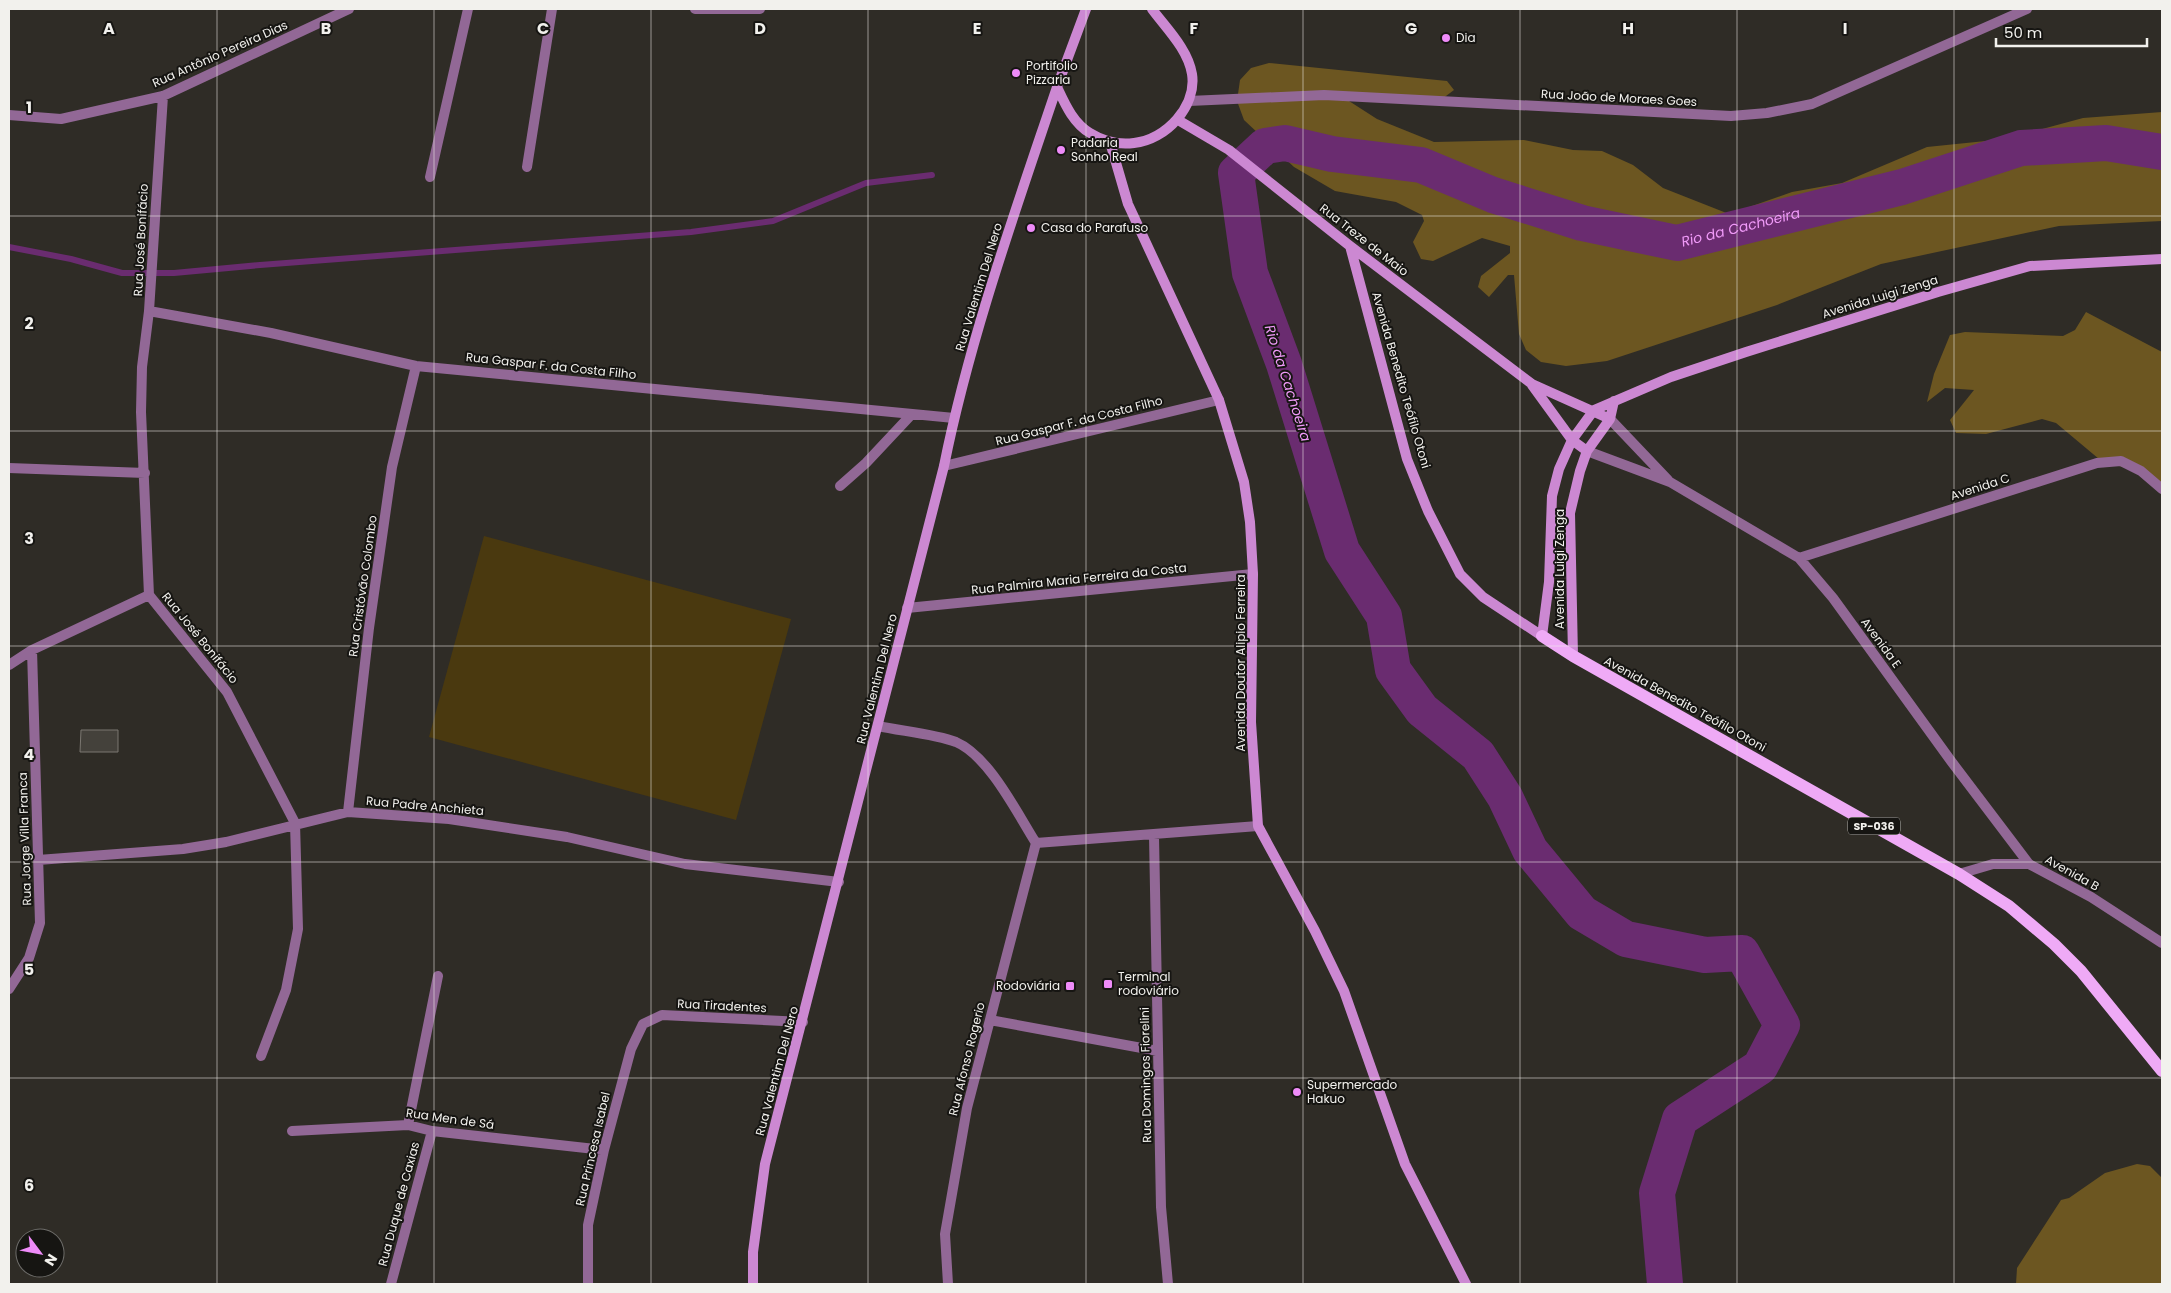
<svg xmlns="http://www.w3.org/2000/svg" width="2171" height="1293" font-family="Poppins,sans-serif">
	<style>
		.green { fill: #4a390f }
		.forest { fill: #6c5621 }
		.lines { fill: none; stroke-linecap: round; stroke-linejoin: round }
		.stream { stroke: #6a2c70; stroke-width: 6 }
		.river { stroke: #6a2c70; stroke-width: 36 }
		.building { fill: #44413b; stroke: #7b7771 }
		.minor { stroke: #926896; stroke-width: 10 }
		.tertiary { stroke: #926896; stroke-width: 10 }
		.secondary { stroke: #cc88d2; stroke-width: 10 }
		.primary { stroke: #efaaf6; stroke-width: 12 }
		.grid { fill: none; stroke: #f2f1ed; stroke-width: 1; stroke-opacity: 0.55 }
		.poi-dot { fill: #ee8bf8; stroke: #161512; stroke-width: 2 }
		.labels { text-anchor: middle; stroke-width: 4; stroke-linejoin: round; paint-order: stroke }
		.shield { fill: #161512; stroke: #b0afab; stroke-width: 1 }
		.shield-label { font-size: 11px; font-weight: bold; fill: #f2f1ed }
		.poi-label { font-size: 12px; fill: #f2f1ed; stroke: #161512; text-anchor: start }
		.street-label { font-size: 12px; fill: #f2f1ed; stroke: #161512 }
		.water-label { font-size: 14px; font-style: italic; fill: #ef99f7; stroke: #161512 }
		.grid-label { font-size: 16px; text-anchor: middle; font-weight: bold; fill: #f2f1ed; stroke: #161512; stroke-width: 4; stroke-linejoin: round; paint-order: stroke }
	</style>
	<rect width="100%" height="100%" fill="#2f2c26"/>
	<!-- green -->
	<path class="green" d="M484,536L791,619L736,820L429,737Z"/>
	<!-- forest -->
	<path class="forest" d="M1269,63L1447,81L1454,90L1442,99L1349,101L1377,119L1434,142L1524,140L1573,150L1602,151L1633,165L1663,188L1729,214L1792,192L1842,183L1927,147L2005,139L2083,118L2162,112V221L2059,226L1881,264L1777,305L1607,361L1566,366L1541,362L1526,350L1519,334L1514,275H1508L1489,297L1478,287L1481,276L1510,253V246L1482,238L1433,261L1421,259L1413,242L1424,221L1422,215L1396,202L1335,191L1294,167L1244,120L1237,101L1240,80L1251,68Z
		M2086,312L2162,352V488L2143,474L2099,459L2056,423L2042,419L1986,434L1956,433L1950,420L1974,390L1945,388L1927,402L1934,374L1950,335L1965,332L2063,336L2075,330Z
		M2137,1164L2150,1166L2162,1178V1284H2016L2017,1268L2061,1200L2069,1198L2105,1173Z"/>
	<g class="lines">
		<!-- stream -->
		<path class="stream" d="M9,247L71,259L122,273H174L260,265L691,232L773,221L866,183L932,175"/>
		<!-- river -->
		<path class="river" id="s1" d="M1665,1284L1657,1193L1680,1119L1760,1067L1782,1025L1742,953L1705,955L1626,939L1582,913L1530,850L1505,797L1478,755L1422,710L1393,670L1384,616L1342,551L1284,364L1250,273L1236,173L1265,146L1285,143L1332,154L1421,165L1493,195L1582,223L1677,243L1902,187L2021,148L2106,143L2162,152"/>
	</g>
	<!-- building -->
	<path class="building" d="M81,730H118V752H80Z"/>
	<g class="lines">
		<!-- minor -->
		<path class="minor" d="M695,9H760
			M163,96L149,311L142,367L141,412L149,595L227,692L295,823L298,929L286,990L261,1056
			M9,115L61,119L163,96L349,9
			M527,167L552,9
			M430,177L468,9
			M149,311L271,333L416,366L954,418
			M1610,419L1668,480
			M1587,451L1670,482L1799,558L1833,598L1951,761L2029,864
			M944,466L1219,400
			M9,468L145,473
			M840,486L866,463L911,415
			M1799,558L2097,463L2121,461L2141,471L2162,489
			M907,608L1253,574
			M9,665L32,650L149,595
			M878,726C901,731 935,734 956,742C989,756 1017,813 1036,843L967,1108L945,1234L948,1284
			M348,812L369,628L392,467L416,366
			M1154,836L1161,1207L1168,1284
			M1036,843L1258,826
			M38,860L183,849L226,842L348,812L449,819L567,837L685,864L839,882
			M1959,874L1993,864H2029L2091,897L2162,943
			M9,989L29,958L40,923L32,650
			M990,1020L1158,1051
			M408,1125L438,976
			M292,1131L408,1125L432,1131L604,1150
			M391,1284L432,1131
			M588,1284V1225L604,1150L631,1049L643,1024L662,1015L803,1022"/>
		<!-- tertiary -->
		<path class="tertiary" d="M1189,101L1324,95L1731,116L1767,113L1812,104L2027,9"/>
		<!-- secondary -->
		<path class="secondary" d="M1086,9L1057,87C1065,104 1073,123 1090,133C1103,141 1119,145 1134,143C1166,140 1197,106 1192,74C1188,49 1166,28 1152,9
			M1178,120L1229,150L1350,246L1532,384L1610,419
			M1110,142L1128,204L1219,400L1244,482L1250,522L1253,574L1251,722L1258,826L1315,931L1344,991L1405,1164L1466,1284
			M1350,246L1407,459L1428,511L1460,574L1483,597L1542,636L1549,582L1552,496L1559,469L1572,440L1594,410L1671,377L1746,352L1938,292L2030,266L2162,259
			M1532,385L1572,440L1587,451
			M1573,656L1570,513L1580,471L1587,451L1610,419L1614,401
			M753,1284V1252L765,1164L944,466C970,337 1015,212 1057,87"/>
		<!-- primary -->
		<path class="primary" d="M1542,636L1573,656L1959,874L2009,906L2054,944L2081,971L2162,1071"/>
	</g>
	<!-- grid -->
	<path class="grid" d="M217,9V1284M434,9V1284M651,9V1284M868,9V1284M1086,9V1284M1303,9V1284M1520,9V1284M1737,9V1284M1954,9V1284M9,216H2162M9,431H2162M9,646H2162M9,862H2162M9,1078H2162"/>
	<!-- markers -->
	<g class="poi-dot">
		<circle cx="1446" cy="38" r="5"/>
		<circle cx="1016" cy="73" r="5"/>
		<circle cx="1061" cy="150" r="5"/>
		<circle cx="1031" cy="228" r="5"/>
		<rect x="1103" y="979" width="10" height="10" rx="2.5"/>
		<rect x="1065" y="981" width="10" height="10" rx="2.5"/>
		<circle cx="1297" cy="1092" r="5"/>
	</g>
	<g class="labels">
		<!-- shield labels -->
		<rect class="shield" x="1848" y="817.5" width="52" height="17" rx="4"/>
		<g class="shield-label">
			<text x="1874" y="830">SP-036</text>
		</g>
		<!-- poi labels -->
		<g class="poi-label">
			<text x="1456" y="42">Dia</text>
			<text x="1026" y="70">Portifolio<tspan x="1026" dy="14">Pizzaria</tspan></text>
			<text x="1071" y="147">Padaria<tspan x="1071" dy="14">Sonho Real</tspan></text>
			<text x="1041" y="232">Casa do Parafuso</text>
			<text x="1118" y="981">Terminal<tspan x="1118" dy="14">rodoviário</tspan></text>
			<text x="1060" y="990" text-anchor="end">Rodoviária</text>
			<text x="1307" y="1089">Supermercado<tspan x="1307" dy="14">Hakuo</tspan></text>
		</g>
		<!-- street labels -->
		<g class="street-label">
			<text transform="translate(220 54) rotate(-24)" y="4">Rua Antônio Pereira Dias</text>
			<text transform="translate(1619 98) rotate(3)" y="4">Rua João de Moraes Goes</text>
			<text transform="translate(141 240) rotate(-87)" y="4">Rua José Bonifácio</text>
			<text transform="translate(1364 240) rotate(38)" y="4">Rua Treze de Maio</text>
			<text transform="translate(979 287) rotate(-73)" y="4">Rua Valentim Del Nero</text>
			<text transform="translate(1880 297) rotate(-17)" y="4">Avenida Luigi Zenga</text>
			<text transform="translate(551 366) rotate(6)" y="4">Rua Gaspar F. da Costa Filho</text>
			<text transform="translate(1401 380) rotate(74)" y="4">Avenida Benedito Teófilo Otoni</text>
			<text transform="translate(1079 421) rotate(-14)" y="4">Rua Gaspar F. da Costa Filho</text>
			<text transform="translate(1980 487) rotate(-18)" y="4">Avenida C</text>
			<text transform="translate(1560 569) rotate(-90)" y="4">Avenida Luigi Zenga</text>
			<text transform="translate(1079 579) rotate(-6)" y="4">Rua Palmira Maria Ferreira da Costa</text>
			<text transform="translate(363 586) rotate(-82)" y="4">Rua Cristóvão Colombo</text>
			<text transform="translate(200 638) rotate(51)" y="4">Rua José Bonifácio</text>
			<text transform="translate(1881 643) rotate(54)" y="4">Avenida E</text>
			<text transform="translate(1241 663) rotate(-90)" y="4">Avenida Doutor Alipio Ferreira</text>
			<text transform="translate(877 679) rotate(-76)" y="4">Rua Valentim Del Nero</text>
			<text transform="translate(1685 704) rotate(29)" y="4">Avenida Benedito Teófilo Otoni</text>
			<text transform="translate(425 806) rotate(5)" y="4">Rua Padre Anchieta</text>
			<text transform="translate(25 839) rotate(-92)" y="4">Rua Jorge Villa Franca</text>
			<text transform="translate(2072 873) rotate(29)" y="4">Avenida B</text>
			<text transform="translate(722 1006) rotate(3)" y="4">Rua Tiradentes</text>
			<text transform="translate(967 1059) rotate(-76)" y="4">Rua Afonso Rogerio</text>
			<text transform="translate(777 1071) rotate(-75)" y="4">Rua Valentim Del Nero</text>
			<text transform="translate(1146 1075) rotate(-91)" y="4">Rua Domingos Fiorelini</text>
			<text transform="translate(450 1119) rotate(8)" y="4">Rua Men de Sá</text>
			<text transform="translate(593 1149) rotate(-77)" y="4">Rua Princesa Isabel</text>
			<text transform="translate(399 1204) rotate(-75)" y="4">Rua Duque de Caxias</text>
		</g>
		<!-- water labels -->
		<g class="water-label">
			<text dy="5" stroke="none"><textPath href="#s1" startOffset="1932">Rio da Cachoeira</textPath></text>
			<text transform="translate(1288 383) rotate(72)" y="5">Rio da Cachoeira</text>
		</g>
	</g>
	<g class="grid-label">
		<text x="109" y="34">A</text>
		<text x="326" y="34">B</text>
		<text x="543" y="34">C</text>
		<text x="760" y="34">D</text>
		<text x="977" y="34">E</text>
		<text x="1194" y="34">F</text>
		<text x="1411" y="34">G</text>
		<text x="1628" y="34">H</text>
		<text x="1845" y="34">I</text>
		<text x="29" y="113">1</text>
		<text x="29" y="329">2</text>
		<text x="29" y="544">3</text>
		<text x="29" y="760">4</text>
		<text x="29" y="975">5</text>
		<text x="29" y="1191">6</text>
	</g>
	<!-- border -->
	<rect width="2171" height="1293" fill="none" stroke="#f2f1ed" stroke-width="20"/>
	<!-- north arrow -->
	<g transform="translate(40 1253) rotate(122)"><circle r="24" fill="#161512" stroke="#6e6d6a"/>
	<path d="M0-4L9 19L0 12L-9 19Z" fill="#ee8bf8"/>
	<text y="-8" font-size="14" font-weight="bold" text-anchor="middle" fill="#f2f1ed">N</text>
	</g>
	<!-- scale -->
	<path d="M1996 38v8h151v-8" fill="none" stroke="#f2f1ed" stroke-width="2.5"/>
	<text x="2004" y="38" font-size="15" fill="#f2f1ed" stroke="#161512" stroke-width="4" paint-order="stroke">50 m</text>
</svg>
